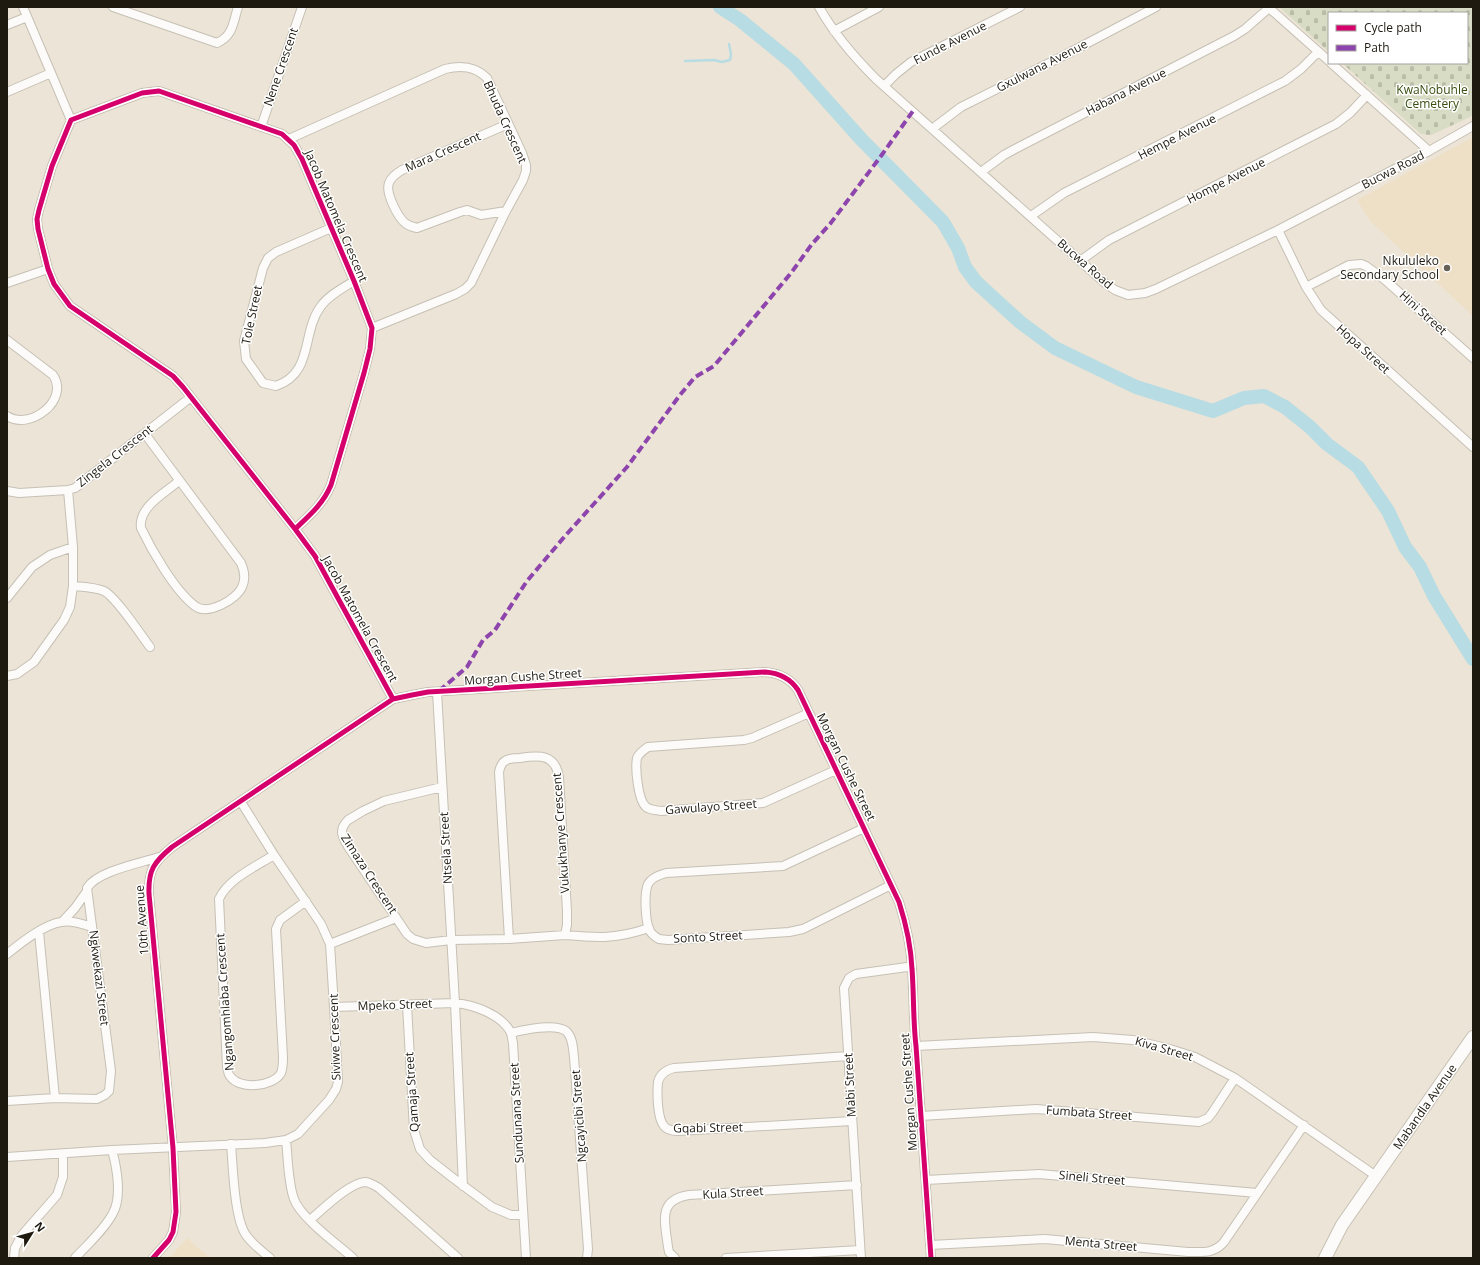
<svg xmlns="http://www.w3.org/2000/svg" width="1480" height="1265" font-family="'Open Sans',sans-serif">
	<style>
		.built { fill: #eee0c7 }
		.cemetery { fill: url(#cemetery-stones) }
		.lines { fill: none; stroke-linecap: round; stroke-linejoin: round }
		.stream { stroke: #b8dce3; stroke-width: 2.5 }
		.river { stroke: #b8dce3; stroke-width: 14 }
		.street-casing { stroke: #c6c0b5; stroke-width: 10 }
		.secondary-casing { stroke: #c6c0b5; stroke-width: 14 }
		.street { stroke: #fcfbf9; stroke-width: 8 }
		.secondary { stroke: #fcfbf9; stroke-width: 12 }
		.quiet { stroke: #8e44ad; stroke-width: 4; stroke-dasharray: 8 4; stroke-linecap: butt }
		.cycleway-casing { stroke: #fff; stroke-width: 8 }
		.cycleway { stroke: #d6006c; stroke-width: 5 }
		.poi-dot { fill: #676155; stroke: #fff; stroke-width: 1.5 }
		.labels { text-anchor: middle; stroke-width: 3; stroke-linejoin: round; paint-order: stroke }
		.street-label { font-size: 12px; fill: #1f1a10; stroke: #fff }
		.park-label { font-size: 12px; fill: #384e0f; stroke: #fff }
		.poi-label { font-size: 12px; fill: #1f1a10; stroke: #fff; text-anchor: end }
	</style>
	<defs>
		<pattern id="cemetery-stones" width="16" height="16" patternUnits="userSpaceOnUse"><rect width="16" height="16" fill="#d8dcc4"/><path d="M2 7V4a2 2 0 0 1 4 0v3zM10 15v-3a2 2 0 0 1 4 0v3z" fill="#b9bca7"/></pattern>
	</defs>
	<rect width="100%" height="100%" fill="#ece4d6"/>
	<!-- built -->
	<path class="built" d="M1473,137V316L1370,221L1357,200Z
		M187,1238L210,1258H169Z"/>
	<!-- cemetery -->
	<path class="cemetery" d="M1279,7H1473V113L1470,117L1431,135L1421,134L1342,63H1467V13H1329V52Z"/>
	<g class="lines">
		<!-- stream -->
		<path class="stream" d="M685,61L714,60L722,62L730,60L731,54L729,44"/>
		<!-- river -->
		<path class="river" d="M720,7L740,20L794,64L861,139L943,222L958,248L965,267L976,282L1020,322L1055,348L1136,387L1213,411L1244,398L1264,396L1285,407L1310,427L1327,444L1358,467L1388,511L1405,547L1420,567L1434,596L1473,659"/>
		<!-- street casing -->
		<g class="street-casing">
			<path id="street" d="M23,7L71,120
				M113,7L217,43C233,36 233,23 238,7
				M819,7C834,34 854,57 876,79L1105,283L1115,290L1128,295L1145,293L1156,289L1278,230L1429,151L1473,126
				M1268,7L1329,61
				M7,25L27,17
				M834,31L879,7
				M1331,63L1429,151
				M884,86L896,74L911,62L1020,7
				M7,92L51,73
				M261,127L302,7
				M932,129L961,107L1063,56L1156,7
				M289,139L445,69C461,65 475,66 487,78L522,153L526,165V171L523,180L506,211L471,283L465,289L456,294L372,328
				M981,172L1004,155L1015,149L1234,36L1245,29L1269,8
				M506,211L481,215L467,210L460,212L417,228C412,227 409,226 405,223C398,217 385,193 389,183C391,177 397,173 402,170L508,124
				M1031,216L1064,193L1285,81L1301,69L1318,52
				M331,228L276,252L268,258L263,268L244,341L246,359L263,383L276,386C314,373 301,333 321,306C329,295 343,288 354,281
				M1278,230L1306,287L1321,310L1473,447
				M1080,261L1109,240L1336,124L1350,113L1367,95
				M7,283L48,269
				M1306,287L1349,265L1361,264L1366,266L1384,279L1473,358
				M7,340L53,375C70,400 30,431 7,416
				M145,434L241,563C244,570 246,579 242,587C237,599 208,616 195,606C175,591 152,551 141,528C138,507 165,493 179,481
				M7,491L19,493L68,490L75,488L191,397
				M295,529C310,515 323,504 331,485L364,373L370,349L372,328L354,281L302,159L294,145L282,134L159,91L142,93L71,120L52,166L39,210L37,219L38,229L48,269L54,284L70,306L173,376L183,387L295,529L315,556L393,699
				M73,586C83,587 94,587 104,591C116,597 141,635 150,647
				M7,598L32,567L50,555L73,547
				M7,676L17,674L34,662L64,620L70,607L73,586V547L68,490
				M437,692L455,1003L463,1186
				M809,713L752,738L744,740L648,747C644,750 639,753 637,758C635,769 638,800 646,807C650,810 656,810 661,811L763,803L836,770
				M442,787L384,801L363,811L348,820C338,830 342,837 349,848L407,934L413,939L426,943L451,940L509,939L565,935L567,925V911L559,777C555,754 540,755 520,758C515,758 509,758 505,761C501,763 500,768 499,772L509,939
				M864,828L783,866L666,873C659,875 651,878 648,884C644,893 645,922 650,931C652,935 656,937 659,939L668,940L789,932L803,929L891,885
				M274,855C255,867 228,879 219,899L227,1067C228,1070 228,1074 230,1076C239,1090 273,1087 281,1073C283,1068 283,1062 283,1057L276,929L280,920L306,901
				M63,921L75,908L87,891
				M39,932L55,1098
				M565,935C599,938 616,939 649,928
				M330,944L396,918
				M7,954C21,943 43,925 61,922C71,920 83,924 92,927
				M407,1005L414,1130L420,1149L430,1160L453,1178L492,1207L511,1215H523
				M334,1007L455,1003C474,1005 500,1014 510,1031C512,1035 512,1039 513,1043L526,1258
				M511,1033C523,1030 555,1023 566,1031C573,1037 573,1049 574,1057L588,1249L587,1258
				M916,1046L1093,1037L1133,1040L1170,1049L1195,1057L1235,1078L1376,1176
				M848,1056L674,1068C666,1070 660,1074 658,1082C657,1092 657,1118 664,1126C667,1130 673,1131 678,1131L852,1121
				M7,1101L55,1098L97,1099L105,1095L109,1091L111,1071L87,888C97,871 141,863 159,857
				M921,1116L1036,1109L1199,1122L1208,1118L1212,1113L1235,1078
				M286,1140C288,1158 288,1183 294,1199C300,1217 337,1244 353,1258
				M231,1144C233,1166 234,1218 246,1235C252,1244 262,1251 270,1258
				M7,1157L112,1150L265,1143L286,1140L298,1134L329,1100L336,1089L338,1082L334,1007L330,944L321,924L274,855L241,802
				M926,1180L1039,1174L1257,1193
				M310,1220C322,1210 349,1183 365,1182C370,1182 375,1186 379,1188L458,1258
				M930,1245L1045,1239L1188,1252C1202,1252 1214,1254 1224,1242L1304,1125
				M14,1258L15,1248L22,1235L57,1195L63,1177V1154
				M75,1258C87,1245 105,1229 113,1213C122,1197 117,1168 112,1150
				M153,1258L169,1240L173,1232L176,1212L173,1148L149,894C148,870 154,862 172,847L393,699L412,695L428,692L765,672C779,673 790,678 798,690L899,902C906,924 911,946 912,969C914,995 913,1021 916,1046L931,1258
				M675,1258L669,1252L668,1247C665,1222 657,1200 689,1195L857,1185
				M726,1258L860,1250
				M861,1258L844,988L849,978L856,974L907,967L912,968"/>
		</g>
		<!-- secondary casing -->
		<g class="secondary-casing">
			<path id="secondary" d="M1325,1258L1342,1225L1473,1037"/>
		</g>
		<!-- street -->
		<use href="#street" class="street"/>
		<!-- secondary -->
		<use href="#secondary" class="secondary"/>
		<!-- quiet -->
		<path class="quiet" d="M439,691L467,667L483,640L495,630L527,581L565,536L627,467L680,395L695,377L714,366L791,273L812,244L830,224L881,156L913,111"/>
		<!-- cycleway casing -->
		<g class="cycleway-casing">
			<path id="cycleway" d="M295,529C310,515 323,504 331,485L364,373L370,349L372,328L354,281L302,159L294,145L282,134L159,91L142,93L71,120L52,166L39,210L37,219L38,229L48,269L54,284L70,306L173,376L183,387L295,529L315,556L393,699
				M153,1258L169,1240L173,1232L176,1212L173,1148L149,894C148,870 154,862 172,847L393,699L412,695L428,692L765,672C779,673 790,678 798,690L899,902C906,924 911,946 912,969C914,995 913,1021 916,1046L931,1258"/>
		</g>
		<!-- cycleway -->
		<use href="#cycleway" class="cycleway"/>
	</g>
	<!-- markers -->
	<circle class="poi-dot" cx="1447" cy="268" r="4"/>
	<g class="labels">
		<!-- street labels -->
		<g class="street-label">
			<text transform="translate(950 43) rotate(-27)" y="4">Funde Avenue</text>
			<text transform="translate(1042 66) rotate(-27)" y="4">Gxulwana Avenue</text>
			<text transform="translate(281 67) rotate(-71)" y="4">Nene Crescent</text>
			<text transform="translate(1126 92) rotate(-27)" y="4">Habana Avenue</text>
			<text transform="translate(505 122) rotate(66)" y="4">Bhuda Crescent</text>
			<text transform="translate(1177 137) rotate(-27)" y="4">Hempe Avenue</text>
			<text transform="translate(443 152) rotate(-24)" y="4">Mara Crescent</text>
			<text transform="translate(1393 170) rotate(-27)" y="4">Bucwa Road</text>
			<text transform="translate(1226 181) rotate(-27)" y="4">Hompe Avenue</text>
			<text transform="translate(336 216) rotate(67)" y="4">Jacob Matomela Crescent</text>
			<text transform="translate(1085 264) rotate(41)" y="4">Bucwa Road</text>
			<text transform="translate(1423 313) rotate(42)" y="4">Hini Street</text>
			<text transform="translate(252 315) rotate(-78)" y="4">Tole Street</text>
			<text transform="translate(1363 349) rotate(42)" y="4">Hopa Street</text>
			<text transform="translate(115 456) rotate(-38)" y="4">Zingela Crescent</text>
			<text transform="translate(360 619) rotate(61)" y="4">Jacob Matomela Crescent</text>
			<text transform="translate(523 677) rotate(-4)" y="4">Morgan Cushe Street</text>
			<text transform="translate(846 767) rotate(64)" y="4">Morgan Cushe Street</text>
			<text transform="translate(711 807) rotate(-4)" y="4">Gawulayo Street</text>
			<text transform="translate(561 833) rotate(-94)" y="4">Vukukhanye Crescent</text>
			<text transform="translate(446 848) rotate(-93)" y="4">Ntsela Street</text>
			<text transform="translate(369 874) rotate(57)" y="4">Zimaza Crescent</text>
			<text transform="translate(142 920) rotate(-94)" y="4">10th Avenue</text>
			<text transform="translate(708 937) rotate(-3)" y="4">Sonto Street</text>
			<text transform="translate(99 978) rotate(83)" y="4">Ngkwekazi Street</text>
			<text transform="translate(225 1002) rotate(-94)" y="4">Ngangomhlaba Crescent</text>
			<text transform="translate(395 1005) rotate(-2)" y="4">Mpeko Street</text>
			<text transform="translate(335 1037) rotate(-92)" y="4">Siviwe Crescent</text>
			<text transform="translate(1164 1049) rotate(16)" y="4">Kiva Street</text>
			<text transform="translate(850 1085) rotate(-93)" y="4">Mabi Street</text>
			<text transform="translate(412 1092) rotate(-94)" y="4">Qamaja Street</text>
			<text transform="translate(909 1092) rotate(-94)" y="4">Morgan Cushe Street</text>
			<text transform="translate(1425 1107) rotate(-55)" y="4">Mabandla Avenue</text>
			<text transform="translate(517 1113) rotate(-93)" y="4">Sundunana Street</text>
			<text transform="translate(1089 1113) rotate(4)" y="4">Fumbata Street</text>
			<text transform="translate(579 1116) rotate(-94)" y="4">Ngcayicibi Street</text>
			<text transform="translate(708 1128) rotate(-1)" y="4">Gqabi Street</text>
			<text transform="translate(1092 1178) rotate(5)" y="4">Sineli Street</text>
			<text transform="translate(733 1193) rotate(-4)" y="4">Kula Street</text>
			<text transform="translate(1101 1244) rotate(5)" y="4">Menta Street</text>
		</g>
		<!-- park labels -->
		<g class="park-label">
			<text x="1432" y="94">KwaNobuhle<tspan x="1432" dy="14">Cemetery</tspan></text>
		</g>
		<!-- poi labels -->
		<g class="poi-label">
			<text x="1439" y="265">Nkululeko<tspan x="1439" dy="14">Secondary School</tspan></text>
		</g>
	</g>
	<!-- border -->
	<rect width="1480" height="1265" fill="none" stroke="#1f1a10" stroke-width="16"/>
	<!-- legend -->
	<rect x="1328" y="12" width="140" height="52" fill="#ffffff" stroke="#a5a39f"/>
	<rect x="1336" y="25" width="20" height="6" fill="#d6006c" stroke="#a5a39f"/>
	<text x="1364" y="32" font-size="12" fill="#1f1a10">Cycle path</text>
	<rect x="1336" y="45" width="20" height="6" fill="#8e44ad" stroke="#a5a39f"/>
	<text x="1364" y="52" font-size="12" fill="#1f1a10">Path</text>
	<!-- north arrow -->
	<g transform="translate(32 1233) rotate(53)" stroke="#ffffff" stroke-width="3" paint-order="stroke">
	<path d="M0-3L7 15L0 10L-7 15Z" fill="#1f1a10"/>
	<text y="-6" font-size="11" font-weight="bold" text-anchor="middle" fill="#1f1a10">N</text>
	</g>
</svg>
